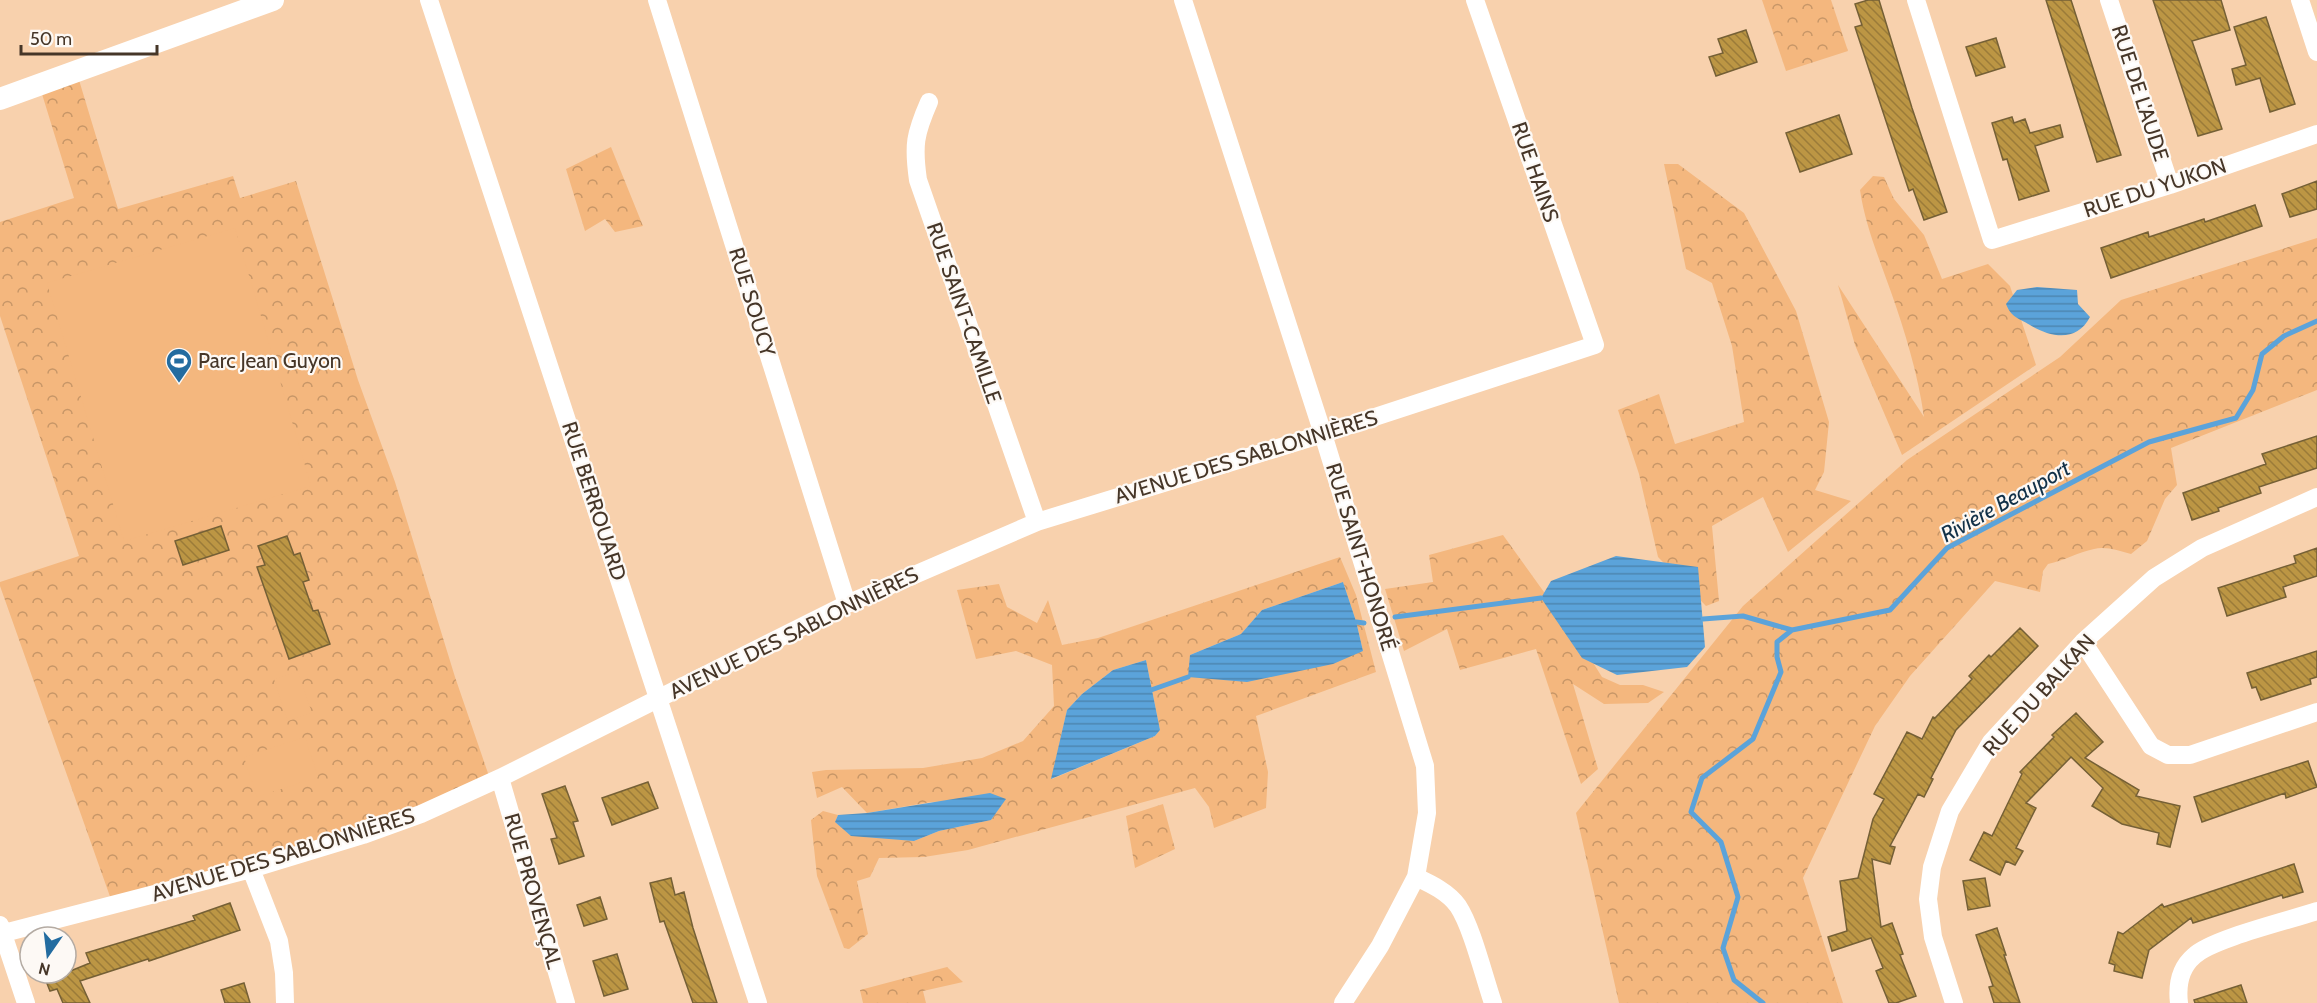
<svg xmlns="http://www.w3.org/2000/svg" width="2317" height="1003" viewBox="0 0 2317 1003" font-family="Cabin,sans-serif">
	<style>
		.forest { fill: url(#forest-crowns); fill-rule: evenodd }
		.pitch { fill: #f4b77e }
		.water { fill: url(#water-rules) }
		.lines { fill: none; stroke-linecap: round; stroke-linejoin: round }
		.stream { stroke: #5ba3da; stroke-width: 5 }
		.building { fill: url(#building-back-hatch); stroke: #756036; stroke-width: 1.5 }
		.minor { stroke: #fff; stroke-width: 18 }
		.tertiary { stroke: #fff; stroke-width: 22 }
		.labels { text-anchor: middle; stroke-width: 4.5; stroke-linejoin: round; paint-order: stroke }
		.street-label { font-size: 21px; fill: #463628; stroke: #fdf9f5 }
		.poi-label { font-size: 21px; fill: #463628; stroke: #fdf9f5; text-anchor: start }
		.water-label { font-size: 22px; font-style: italic; fill: #123148; stroke: #fdf9f5 }
	</style>
	<defs>
		<pattern id="forest-crowns" width="20" height="18" patternUnits="userSpaceOnUse" patternTransform="scale(1.5)"><rect width="20" height="18" fill="#f4b77e"/><path d="M2 6a3 3 0 1 1 6 0M12 15a3 3 0 1 1 6 0" fill="none" stroke="#c79667"/></pattern>
		<pattern id="water-rules" width="6" height="5" patternUnits="userSpaceOnUse" patternTransform="scale(1.5)"><rect width="6" height="5" fill="#5ba3da"/><path d="M0 2.5h6" fill="none" stroke="#4d86b1"/></pattern>
		<pattern id="building-back-hatch" width="6" height="6" patternUnits="userSpaceOnUse" patternTransform="scale(1.5)"><rect width="6" height="6" fill="#bc9644"/><path d="M-1 5l2 2M0 0l6 6M5-1l2 2" fill="none" stroke="#9b7b39"/></pattern>
	</defs>
	<rect width="100%" height="100%" fill="#f8d1ad"/>
	<!-- forest -->
	<path class="forest" d="M 1762,0 L 1831,0 L 1848,51 L 1786,71 Z
		M 79,80 L 118,209 L 233,176 L 240,198 L 296,181 L 358,380 L 395,482 L 455,677 L 491,782 L 421,814 L 113,905 L 0,586 L 0,582 L 79,556 L 0,316 L 0,222 L 74,198 L 42,94 Z
		M 611,147 L 643,226 L 615,232 L 605,219 L 585,231 L 566,169 Z
		M 1664,164 L 1678,164 L 1744,213 L 1796,311 L 1829,422 L 1824,472 L 1815,490 L 1851,501 L 1788,552 L 1763,497 L 1712,526 L 1719,601 L 1706,606 L 1658,557 L 1639,474 L 1618,410 L 1659,394 L 1675,444 L 1744,422 L 1732,346 L 1712,283 L 1686,269 Z
		M 1873,176 L 1884,177 L 1894,199 L 1924,235 L 1942,279 L 1988,264 L 2010,286 L 2036,365 L 1902,455 L 1855,345 L 1838,285 L 1924,417 C 1918,374 1905,332 1891,292 C 1879,258 1865,225 1860,190 Z
		M 2317,238 L 2317,390 L 2171,448 L 2177,485 L 2165,499 L 2147,541 L 2131,554 C 2119,551 2106,546 2094,549 C 2078,552 2064,561 2048,564 L 2043,571 L 2040,592 L 1995,581 L 1910,676 L 1875,726 L 1803,878 L 1843,1003 L 1619,1003 L 1576,813 L 1743,606 L 1907,460 L 2060,357 L 2121,300 Z
		M 1503,535 L 1582,645 L 1602,677 L 1620,685 L 1643,685 L 1664,692 L 1648,703 L 1604,704 L 1573,684 L 1598,769 L 1581,784 L 1536,649 L 1460,670 L 1447,629 L 1404,651 L 1385,589 L 1433,582 L 1429,555 Z
		M 1340,557 L 1356,595 L 1376,672 L 1256,716 L 1268,772 L 1266,808 L 1214,828 L 1209,807 L 1195,788 L 968,850 L 924,857 L 879,858 L 870,877 L 857,881 L 868,934 L 849,949 L 844,948 L 817,876 L 811,820 L 823,811 L 838,815 L 835,822 L 914,841 L 939,831 L 991,820 L 1005,799 L 931,802 L 867,813 L 842,787 L 817,798 L 812,772 L 826,770 L 923,768 L 982,758 L 1023,741 L 1054,706 L 1052,665 L 1016,651 L 976,659 L 957,590 L 999,584 L 1007,607 L 1037,623 L 1048,600 L 1062,645 L 1098,638 ZM 1343,582 L 1356,621 L 1363,651 L 1190,655 L 1241,634 L 1262,610 ZM 1146,660 L 1160,730 L 1155,736 L 1052,779 L 1067,710 L 1082,694 L 1113,670 Z
		M 1163,804 L 1175,849 L 1135,868 L 1126,816 Z
		M 947,967 L 963,982 L 923,991 L 926,1003 L 863,1003 L 860,990 Z"/>
	<!-- pitch -->
	<path class="pitch" d="M 235,228 L 311,486 L 124,541 L 47,283 Z
		M 298,671 L 312,713 L 288,721 L 274,679 Z
		M 305,737 L 318,777 L 257,797 L 244,757 Z"/>
	<!-- water -->
	<path class="water" d="M 2037,287 L 2077,290 L 2078,304 L 2090,317 C 2077,342 2052,338 2030,325 C 2018,318 2011,317 2006,304 L 2017,290 Z
		M 1616,556 L 1698,567 L 1705,647 L 1687,667 L 1617,675 L 1582,658 L 1541,598 L 1551,581 Z
		M 1343,582 L 1356,621 L 1363,651 L 1333,664 L 1247,682 L 1188,677 L 1190,655 L 1241,634 L 1262,610 Z
		M 1146,660 L 1160,730 L 1155,736 L 1051,779 L 1067,710 L 1082,694 L 1113,670 Z
		M 990,793 L 1006,799 L 991,820 L 939,831 L 914,841 L 851,836 L 835,822 L 838,815 L 867,813 Z"/>
	<g class="lines">
		<!-- stream -->
		<path class="stream" d="M 1395,617 L 1541,598
			M 1703,619 L 1743,616 L 1792,630
			M 1356,622 L 1364,623
			M 1151,690 L 1188,677
			M 1763,1003 L 1734,980 L 1723,948 L 1738,897 L 1721,842 L 1691,812 L 1702,778 L 1753,739 L 1781,672 L 1777,657 L 1777,642 L 1792,630 L 1890,610 L 1947,548 L 2149,442 L 2236,418 L 2253,390 L 2262,354 L 2284,336 L 2317,321"/>
	</g>
	<!-- building -->
	<path class="building" d="M 1868,0 L 1879,0 L 1912,108 L 1947,212 L 1924,220 L 1913,189 L 1909,191 L 1855,27 L 1862,25 L 1855,4 Z
		M 2046,0 L 2071,0 L 2121,155 L 2097,162 Z
		M 2153,0 L 2221,0 L 2230,30 L 2192,41 L 2222,129 L 2198,136 Z
		M 2266,17 L 2295,104 L 2270,112 L 2260,78 L 2236,85 L 2232,69 L 2246,65 L 2234,27 Z
		M 1746,30 L 1757,62 L 1716,76 L 1709,57 L 1723,53 L 1718,39 Z
		M 1996,38 L 2005,67 L 1976,76 L 1966,47 Z
		M 1839,115 L 1852,154 L 1800,172 L 1786,133 Z
		M 2012,117 L 2014,123 L 2025,119 L 2030,133 L 2060,125 L 2063,137 L 2035,146 L 2049,191 L 2019,200 L 2007,159 L 2003,160 L 1992,123 Z
		M 2317,181 L 2317,209 L 2290,217 L 2282,194 Z
		M 2255,205 L 2262,226 L 2111,278 L 2101,248 L 2148,232 L 2149,237 L 2204,219 L 2205,222 Z
		M 2317,436 L 2317,468 L 2259,487 L 2261,493 L 2218,508 L 2219,511 L 2192,520 L 2183,493 L 2266,464 L 2262,454 Z
		M 221,526 L 229,550 L 183,565 L 175,541 Z
		M 287,536 L 294,555 L 300,553 L 309,580 L 303,582 L 313,611 L 318,610 L 330,644 L 289,659 L 257,567 L 265,565 L 258,546 Z
		M 2317,548 L 2317,576 L 2283,587 L 2286,597 L 2227,616 L 2218,588 L 2296,563 L 2294,556 Z
		M 2020,628 L 2038,646 L 1956,730 L 1931,778 L 1933,779 L 1924,797 L 1918,794 L 1890,846 L 1895,847 L 1890,864 L 1872,859 L 1881,927 L 1892,923 L 1903,954 L 1900,955 L 1916,996 L 1896,1003 L 1889,1003 L 1876,971 L 1883,968 L 1871,938 L 1832,951 L 1828,937 L 1847,931 L 1840,881 L 1858,878 L 1873,819 L 1884,799 L 1874,794 L 1907,732 L 1922,739 L 1933,717 L 1935,718 L 1972,679 L 1969,676 L 1989,655 L 1991,657 Z
		M 2317,651 L 2317,677 L 2310,679 L 2311,684 L 2261,700 L 2256,687 L 2252,688 L 2247,673 Z
		M 2076,713 L 2103,742 L 2085,758 L 2139,790 L 2136,796 L 2180,806 L 2170,847 L 2157,844 L 2159,833 L 2122,824 L 2092,806 L 2103,788 L 2071,757 L 2026,803 L 2036,808 L 2016,848 L 2023,851 L 2015,865 L 2006,861 L 2000,875 L 1970,860 L 1984,832 L 1992,836 L 2022,774 L 2020,772 L 2054,737 L 2052,735 Z
		M 2308,761 L 2317,787 L 2286,798 L 2285,793 L 2202,822 L 2194,797 Z
		M 648,782 L 658,808 L 612,825 L 602,798 Z
		M 565,786 L 578,821 L 573,822 L 584,856 L 559,864 L 551,839 L 557,838 L 542,794 Z
		M 2294,864 L 2303,892 L 2283,898 L 2282,895 L 2193,923 L 2191,918 L 2149,950 L 2142,978 L 2114,971 L 2115,965 L 2109,963 L 2118,932 L 2123,934 L 2162,904 L 2164,907 Z
		M 671,878 L 675,895 L 684,892 L 693,928 L 717,1003 L 693,1003 L 664,921 L 660,922 L 650,883 Z
		M 1985,878 L 1990,906 L 1968,910 L 1963,881 Z
		M 600,897 L 607,919 L 584,926 L 577,905 Z
		M 230,903 L 240,930 L 149,961 L 148,959 L 80,981 L 90,1003 L 63,1003 L 57,989 L 50,991 L 46,981 L 90,963 L 86,953 L 195,920 L 193,916 Z
		M 1997,928 L 2006,955 L 2004,955 L 2020,1003 L 1994,1003 L 1989,987 L 1993,986 L 1976,935 Z
		M 617,954 L 628,989 L 604,996 L 593,961 Z
		M 244,983 L 250,1003 L 225,1003 L 221,990 Z
		M 2241,985 L 2247,1003 L 2195,1003 L 2194,1000 Z"/>
	<g class="lines">
		<!-- minor -->
		<path class="minor" d="M 429,0 L 758,1003
			M 657,0 L 847,604
			M 1183,0 L 1323,434 L 1425,766 L 1427,813 L 1416,877 L 1380,946 L 1343,1003
			M 1916,0 L 1992,240 L 2170,185 L 2317,134
			M 2109,0 L 2170,185
			M 2300,0 L 2317,52
			M 929,102 C 915,134 913,145 918,180 L 1037,522
			M 2083,642 L 2151,746 L 2168,755 L 2190,755 L 2317,712
			M 500,778 L 566,1003
			M 251,869 L 279,941 L 284,973 L 285,1003
			M 1416,877 C 1431,884 1448,892 1458,906 C 1472,927 1484,977 1493,1003
			M 0,925 L 26,1003
			M 0,934 L 251,869 L 363,835 L 421,814 L 500,778 L 847,604 L 1037,522 L 1323,434 L 1595,345 L 1475,0
			M 1954,1003 L 1933,937 L 1928,899 L 1932,867 L 1950,811 L 1991,742 L 2083,642 L 2154,578 L 2202,548 L 2317,497
			M 2179,1003 C 2177,986 2180,968 2194,956 C 2211,939 2290,920 2317,911"/>
		<!-- tertiary -->
		<path class="tertiary" d="M 0,99 L 273,0"/>
	</g>
	<!-- icons -->
	<defs>
		<g id="stadium-pin" transform="scale(1.35)"><path d="M0 17L-7.5 6A9.5 9.5 0 1 1 7.5 6Z" fill="#236ca0" stroke="#fdf9f5"/><path d="M0-5a6.5 5 0 1 0 0 10a6.5 5 0 1 0 0-10ZM-3.5-1.8h7v3.6h-7Z" fill="#fff"/></g>
	</defs>
	<g fill-rule="evenodd">
		<use href="#stadium-pin" x="179" y="361"/>
	</g>
	<g class="labels">
		<!-- street labels -->
		<g class="street-label">
			<text transform="translate(2140 93) rotate(72)" y="7">RUE DE L'AUDE</text>
			<text transform="translate(1535 172) rotate(71)" y="7">RUE HAINS</text>
			<text transform="translate(2155 188) rotate(-18)" y="7">RUE DU YUKON</text>
			<text transform="translate(752 302) rotate(73)" y="7">RUE SOUCY</text>
			<text transform="translate(964 313) rotate(71)" y="7">RUE SAINT-CAMILLE</text>
			<text transform="translate(1246 457) rotate(-17)" y="7">AVENUE DES SABLONNIÈRES</text>
			<text transform="translate(594 501) rotate(72)" y="7">RUE BERROUARD</text>
			<text transform="translate(1361 557) rotate(73)" y="7">RUE SAINT-HONORÉ</text>
			<text transform="translate(794 633) rotate(-26)" y="7">AVENUE DES SABLONNIÈRES</text>
			<text transform="translate(2039 695) rotate(-48)" y="7">RUE DU BALKAN</text>
			<text transform="translate(283 855) rotate(-17)" y="7">AVENUE DES SABLONNIÈRES</text>
			<text transform="translate(533 891) rotate(74)" y="7">RUE PROVENÇAL</text>
		</g>
		<!-- poi labels -->
		<g class="poi-label">
			<text x="198" y="368">Parc Jean Guyon</text>
		</g>
		<!-- water labels -->
		<g class="water-label">
			<text transform="translate(2005 501) rotate(-29)" y="8">Rivière Beauport</text>
		</g>
	</g>
	<!-- north arrow -->
	<g transform="translate(48 955) rotate(194)"><circle r="28" fill="#fdf9f5" stroke="#b4aba3" stroke-width="1.5"/>
	<path d="M0-4.5L10 22L0 15L-10 22Z" fill="#236ca0"/>
	<text y="-9" font-size="16" font-weight="bold" text-anchor="middle" fill="#463628">N</text>
	</g>
	<!-- scale -->
	<path d="M21 45v9h136v-9" fill="none" stroke="#463628" stroke-width="3"/>
	<text x="30" y="45" font-size="18" fill="#463628" stroke="#fdf9f5" stroke-width="4.5" paint-order="stroke">50 m</text>
</svg>
